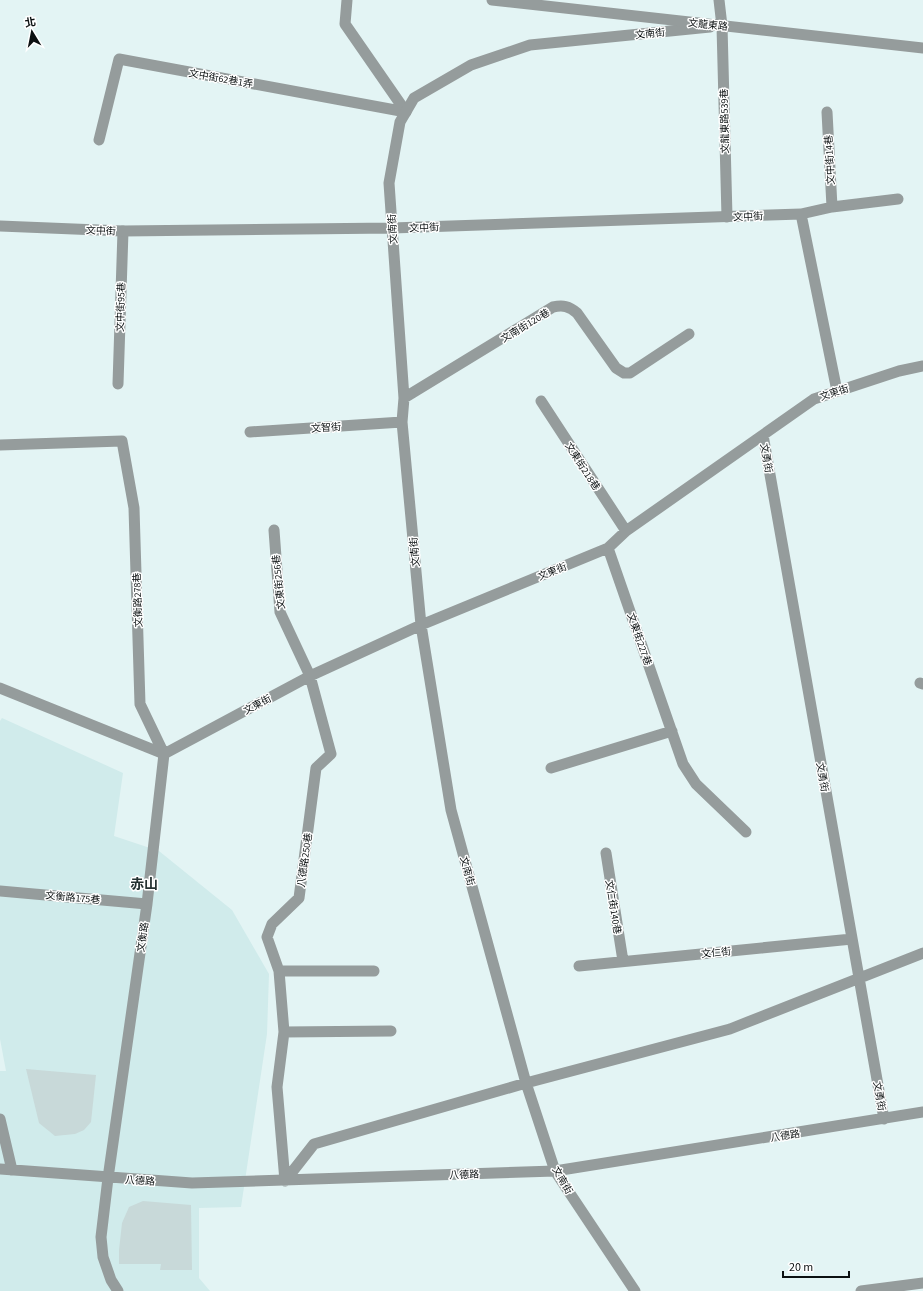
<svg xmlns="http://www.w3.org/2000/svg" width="923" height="1291" viewBox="0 0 923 1291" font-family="'Source Sans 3','Noto Sans TC',sans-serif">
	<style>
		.built { fill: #d0ebeb }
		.building { fill: #c8d9d9 }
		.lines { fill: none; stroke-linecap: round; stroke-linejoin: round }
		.service { stroke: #959c9c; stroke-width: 11 }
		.minor { stroke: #959c9c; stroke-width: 11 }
		.tertiary { stroke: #959c9c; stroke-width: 11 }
		.labels { text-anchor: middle; stroke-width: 3; stroke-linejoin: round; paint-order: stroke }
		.street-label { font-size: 10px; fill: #0b1011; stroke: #fff }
		.district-label { font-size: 14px; font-weight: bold; fill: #243131; stroke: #fff }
	</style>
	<rect width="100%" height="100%" fill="#e3f4f4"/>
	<!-- built -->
	<path class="built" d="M 2,718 L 123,773 L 114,836 L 159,851 L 232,910 L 269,974 L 267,1034 L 241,1207 L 199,1208 L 199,1278 L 210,1291 L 0,1291 L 0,1071 L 6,1071 L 0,1039 L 0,721 Z"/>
	<!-- building -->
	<path class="building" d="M 26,1069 L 96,1075 L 91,1122 L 84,1130 L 75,1134 L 55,1136 L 39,1123 Z
		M 143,1201 L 191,1205 L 192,1270 L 160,1270 L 161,1264 L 119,1264 L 119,1250 L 122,1223 L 129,1207 Z"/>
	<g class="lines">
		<!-- service -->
		<path class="service" d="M 347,0 L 345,24 L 406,112
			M 719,0 L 722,26 L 727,217
			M 99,140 L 119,59 L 406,112
			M 118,384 L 123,231"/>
		<!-- minor -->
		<path class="minor" d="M 827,112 L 832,207
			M 801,214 L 832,207 L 898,199
			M 0,226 L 123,231 L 392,228 L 801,214 L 837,391
			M 404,398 L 553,307 C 563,305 569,306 577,313 L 616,368 L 624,373 L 630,373 L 689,334
			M 541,401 L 626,531
			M 250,432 L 402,422
			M 763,435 L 884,1119
			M 0,445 L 122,441 L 134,508 L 140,704 L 164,754
			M 274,530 L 280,612 L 310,676 L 331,754 L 316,768 L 299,898 L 272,924 L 267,937 L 279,971 L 284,1032 L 277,1087 L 285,1181
			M 608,548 L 683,764 L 696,784 L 746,832
			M 920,683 L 923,684
			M 0,688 L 164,754
			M 164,754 L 310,676 L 421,625 L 608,548 L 626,531 L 814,399 L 899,371 L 923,366
			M 551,768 L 672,731
			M 606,853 L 623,961
			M 0,891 L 147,904
			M 579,966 L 852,939
			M 279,971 L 374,971
			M 284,1032 L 391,1031
			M 0,1119 L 12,1170
			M 0,1169 L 192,1183 L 555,1171 L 923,1112
			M 285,1181 L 314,1144 L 526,1083 L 730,1029 L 923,953
			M 118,1291 L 111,1280 L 103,1257 L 101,1237 L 108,1178 L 147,904 L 164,754
			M 635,1291 L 555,1171 L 526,1083 L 451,810 L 421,625 L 402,422 L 404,398 L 389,183 L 400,122 L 414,98 L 471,65 L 530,45 L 710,27
			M 861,1291 L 923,1283"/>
		<!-- tertiary -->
		<path class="tertiary" d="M 492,0 L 923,48"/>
	</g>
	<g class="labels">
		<!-- street labels -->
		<g class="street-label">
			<text transform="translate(708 24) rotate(6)" y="4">文龍東路</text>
			<text transform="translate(650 33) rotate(-6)" y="4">文南街</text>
			<text transform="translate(221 78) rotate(10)" y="4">文中街62巷1弄</text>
			<text transform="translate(724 121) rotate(-91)" y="4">文龍東路539巷</text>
			<text transform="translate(829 160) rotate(-93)" y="4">文中街14巷</text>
			<text transform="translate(748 216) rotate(-2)" y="4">文中街</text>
			<text transform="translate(424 227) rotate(-2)" y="4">文中街</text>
			<text transform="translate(392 229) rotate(-94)" y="4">文南街</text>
			<text transform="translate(101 230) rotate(2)" y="4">文中街</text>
			<text transform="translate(120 307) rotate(-88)" y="4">文中街95巷</text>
			<text transform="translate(525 325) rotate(-31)" y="4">文南街120巷</text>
			<text transform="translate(834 392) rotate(-18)" y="4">文東街</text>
			<text transform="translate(326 427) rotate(-4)" y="4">文智街</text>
			<text transform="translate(767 458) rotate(80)" y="4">文勇街</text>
			<text transform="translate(583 466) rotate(57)" y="4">文東街218巷</text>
			<text transform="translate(414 552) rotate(-95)" y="4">文南街</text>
			<text transform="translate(552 571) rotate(-22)" y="4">文東街</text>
			<text transform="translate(278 582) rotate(-96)" y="4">文東街256巷</text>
			<text transform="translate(137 600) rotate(-92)" y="4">文衡路278巷</text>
			<text transform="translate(640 639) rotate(71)" y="4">文東街227巷</text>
			<text transform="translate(257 704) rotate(-28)" y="4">文東街</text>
			<text transform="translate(823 777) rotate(80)" y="4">文勇街</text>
			<text transform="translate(304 860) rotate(-82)" y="4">八德路250巷</text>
			<text transform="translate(468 871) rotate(75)" y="4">文南街</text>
			<text transform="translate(73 897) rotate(5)" y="4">文衡路175巷</text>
			<text transform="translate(614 907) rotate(81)" y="4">文仁街140巷</text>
			<text transform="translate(142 937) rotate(-82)" y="4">文衡路</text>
			<text transform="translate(716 952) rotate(-6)" y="4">文仁街</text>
			<text transform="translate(880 1096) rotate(80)" y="4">文勇街</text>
			<text transform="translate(785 1135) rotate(-9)" y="4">八德路</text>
			<text transform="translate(464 1174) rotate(-2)" y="4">八德路</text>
			<text transform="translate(140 1180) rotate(4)" y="4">八德路</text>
			<text transform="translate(563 1180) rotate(60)" y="4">文南街</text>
		</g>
		<!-- district labels -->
		<g class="district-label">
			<text x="144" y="889">赤山</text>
		</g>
	</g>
	<!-- north arrow -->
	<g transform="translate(32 32) rotate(350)" stroke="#ffffff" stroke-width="3" paint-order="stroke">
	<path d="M0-3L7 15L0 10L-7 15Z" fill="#0b1011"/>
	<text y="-6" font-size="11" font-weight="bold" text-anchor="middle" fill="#0b1011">北</text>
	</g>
	<!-- scale -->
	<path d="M783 1271v6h66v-6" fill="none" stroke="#0b1011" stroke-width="2"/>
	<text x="789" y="1271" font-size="12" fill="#0b1011" stroke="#ffffff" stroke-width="3" paint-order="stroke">20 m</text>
</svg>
